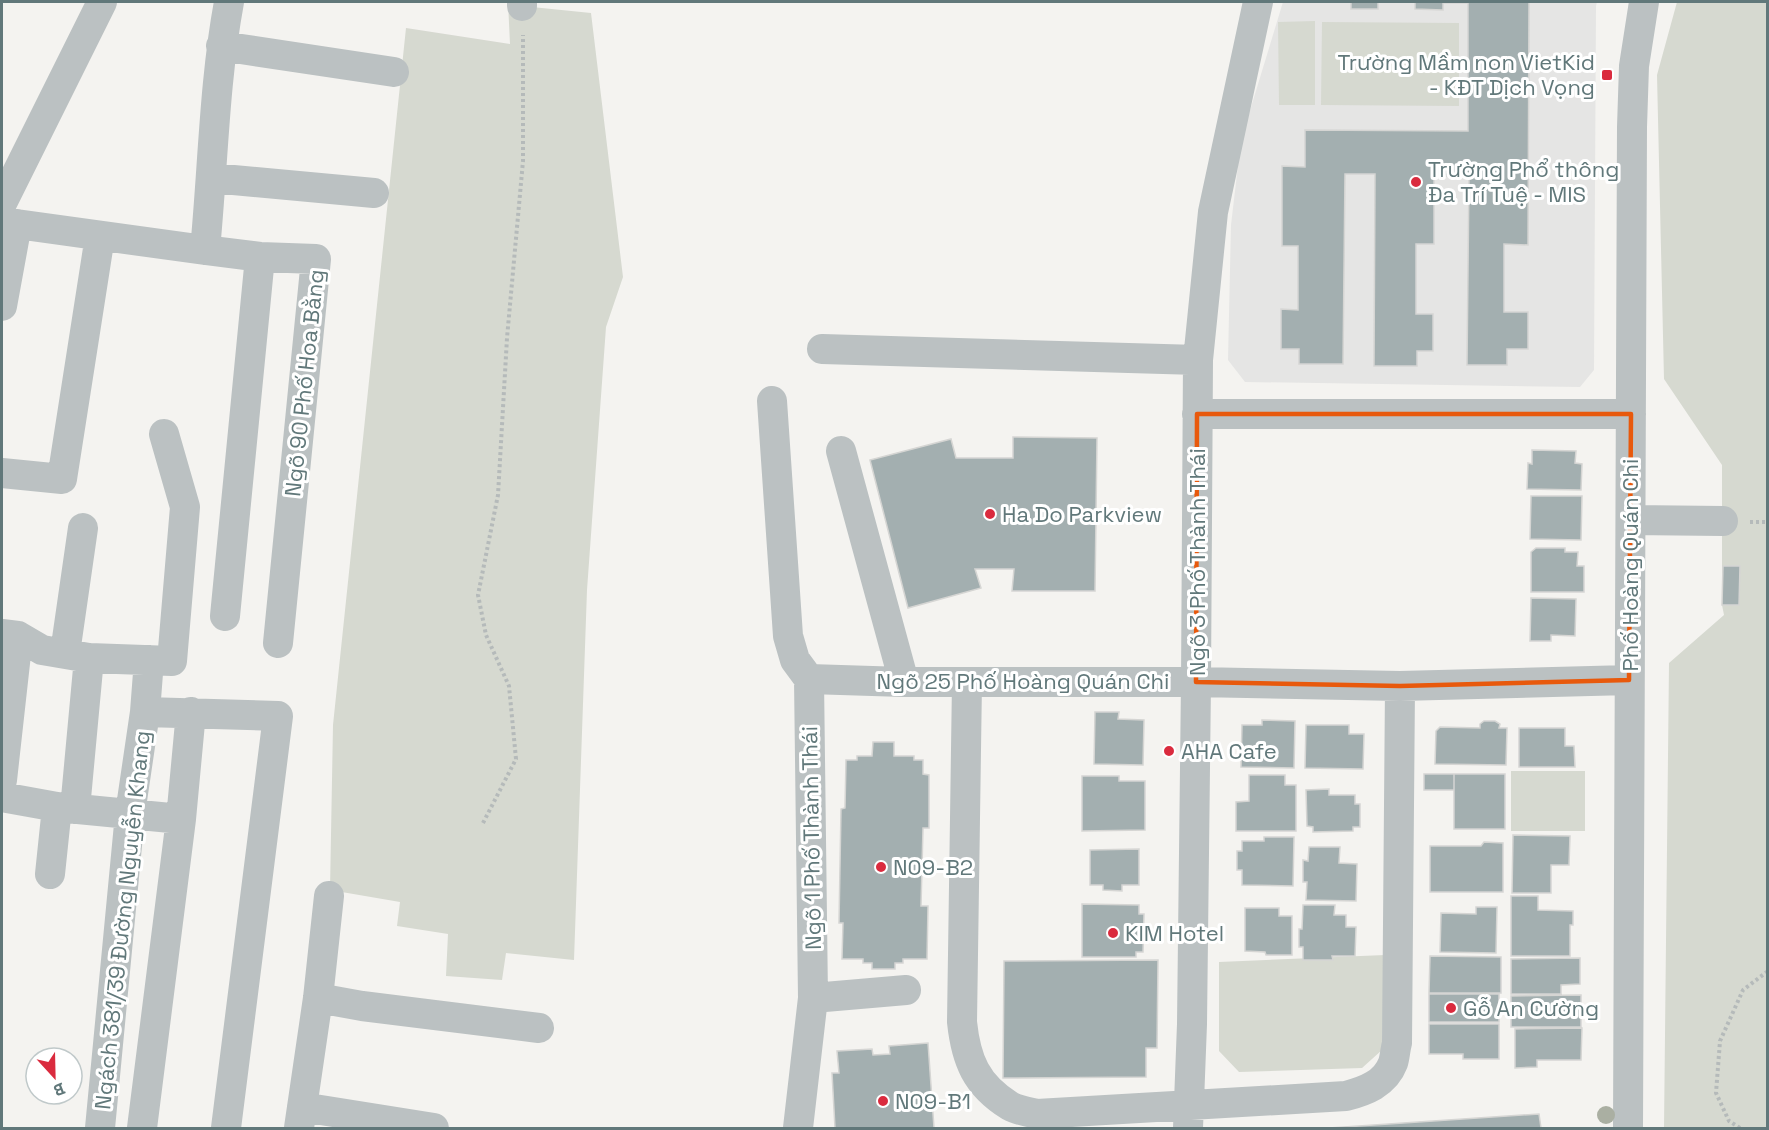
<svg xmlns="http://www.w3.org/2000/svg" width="1769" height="1130" viewBox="0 0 1769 1130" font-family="'Space Grotesk',sans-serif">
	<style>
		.built { fill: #e5e5e4 }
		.green { fill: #d6d9d0 }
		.building { fill: #a3afb0; stroke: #d5d5d3; stroke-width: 1.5 }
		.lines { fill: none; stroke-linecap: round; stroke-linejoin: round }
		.path { stroke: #b5baba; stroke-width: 4; stroke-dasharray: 3 3; stroke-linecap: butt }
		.minor { stroke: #bbc1c2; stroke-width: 30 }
		.tree { fill: #aaafa2 }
		.marked { fill: none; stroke: #e8590c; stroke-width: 4.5; stroke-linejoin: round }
		.poi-dot { fill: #da2b3e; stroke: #fff; stroke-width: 2 }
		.labels { text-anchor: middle; stroke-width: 6; stroke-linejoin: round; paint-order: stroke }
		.poi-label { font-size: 22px; fill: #61787a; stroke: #fff; text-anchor: start }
		.street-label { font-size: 22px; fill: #61787a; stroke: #fff }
	</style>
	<rect width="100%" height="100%" fill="#f4f3f0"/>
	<!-- built -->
	<path class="built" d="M 1283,2 L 1597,2 L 1596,6 L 1594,370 L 1580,387 L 1245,382 L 1228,360 L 1231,225 L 1241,140 Z"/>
	<!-- green -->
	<path class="green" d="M 508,2 L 522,6 L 591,13 L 623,277 L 606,327 L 587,590 L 574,960 L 506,953 L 502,980 L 446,976 L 448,934 L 397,926 L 400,902 L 330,890 L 333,725 L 406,28 L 510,44 Z
		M 1677,2 L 1767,2 L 1767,1128 L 1664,1128 L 1669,663 L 1724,615 L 1722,605 L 1722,465 L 1664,379 L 1657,75 Z
		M 1315,21 L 1315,105 L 1279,105 L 1278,22 Z
		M 1322,22 L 1459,23 L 1459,106 L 1321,105 Z
		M 1511,771 L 1585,771 L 1585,831 L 1511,831 Z
		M 1385,955 L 1382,1050 L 1362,1068 L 1239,1072 L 1219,1051 L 1219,962 Z"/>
	<!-- building -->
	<path class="building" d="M 1351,2 L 1529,2 L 1528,245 L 1504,244 L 1504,312 L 1528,312 L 1528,349 L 1507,349 L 1507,365 L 1467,365 L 1469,176 L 1434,176 L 1434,244 L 1416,244 L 1416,314 L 1433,314 L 1433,351 L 1417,351 L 1417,366 L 1374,366 L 1375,174 L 1345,174 L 1343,364 L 1299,364 L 1299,349 L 1281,349 L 1281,309 L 1298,310 L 1298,246 L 1282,246 L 1282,166 L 1305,167 L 1305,130 L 1468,131 L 1468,3 L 1443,3 L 1443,10 L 1415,9 L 1415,2 L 1378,2 L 1378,9 L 1351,9 Z
		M 1013,437 L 1097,438 L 1095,591 L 1012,591 L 1014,569 L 975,569 L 981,588 L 908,608 L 870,460 L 951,439 L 956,458 L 1013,458 Z
		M 1532,450 L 1576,451 L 1575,463 L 1582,464 L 1581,490 L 1527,489 L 1528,463 L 1532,464 Z
		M 1531,496 L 1582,496 L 1581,540 L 1530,539 Z
		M 1536,548 L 1565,548 L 1565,552 L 1578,552 L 1577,566 L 1584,566 L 1584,592 L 1531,592 L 1531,552 Z
		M 1723,566 L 1740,566 L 1739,605 L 1722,605 Z
		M 1531,598 L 1576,599 L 1575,636 L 1551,635 L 1551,641 L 1530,641 Z
		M 1095,712 L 1119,712 L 1118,719 L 1144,720 L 1143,765 L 1094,764 Z
		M 1262,720 L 1295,721 L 1294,768 L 1241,767 L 1242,725 L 1262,725 Z
		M 1484,721 L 1495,721 L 1500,724 L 1499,728 L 1507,728 L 1506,765 L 1435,764 L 1436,731 L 1440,727 L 1480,728 L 1480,724 Z
		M 1306,725 L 1349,725 L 1349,734 L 1364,734 L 1363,769 L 1305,768 Z
		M 1519,728 L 1565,728 L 1565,746 L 1574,746 L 1575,767 L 1519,767 Z
		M 873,742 L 894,742 L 894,756 L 914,756 L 914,760 L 923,760 L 923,774 L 929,775 L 929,828 L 923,828 L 921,906 L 928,906 L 927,959 L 903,959 L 903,963 L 895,963 L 895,969 L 872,969 L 872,963 L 863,963 L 863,959 L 842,959 L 843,923 L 839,923 L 841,809 L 845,808 L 846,760 L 857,760 L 857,756 L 872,756 Z
		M 1424,774 L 1454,774 L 1454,790 L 1424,790 Z
		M 1454,774 L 1505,774 L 1505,829 L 1454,829 Z
		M 1249,775 L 1285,775 L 1285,785 L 1296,785 L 1296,831 L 1236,831 L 1236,802 L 1249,801 Z
		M 1082,776 L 1119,776 L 1119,781 L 1145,781 L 1145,830 L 1082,831 Z
		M 1329,789 L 1329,795 L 1355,795 L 1355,804 L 1360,804 L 1360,827 L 1353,827 L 1353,831 L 1313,832 L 1313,827 L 1307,826 L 1306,790 Z
		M 1513,835 L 1570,836 L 1569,865 L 1551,865 L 1551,893 L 1512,893 Z
		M 1264,837 L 1294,837 L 1293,886 L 1242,885 L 1242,870 L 1237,870 L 1237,851 L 1242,851 L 1242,841 L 1264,841 Z
		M 1484,842 L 1503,843 L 1503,892 L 1430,892 L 1430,846 L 1481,846 Z
		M 1309,847 L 1340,847 L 1339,863 L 1357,864 L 1356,901 L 1306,900 L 1307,882 L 1303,882 L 1303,860 L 1308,861 Z
		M 1139,849 L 1139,885 L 1122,885 L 1122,891 L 1103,890 L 1103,885 L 1090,885 L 1090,850 Z
		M 1511,896 L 1538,896 L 1538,910 L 1573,911 L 1573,925 L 1570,925 L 1570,956 L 1511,956 Z
		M 1082,904 L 1139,905 L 1139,914 L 1144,914 L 1143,952 L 1136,952 L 1136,957 L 1082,957 Z
		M 1303,905 L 1335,905 L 1334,915 L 1346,915 L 1346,927 L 1356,927 L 1355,956 L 1332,956 L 1333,960 L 1303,960 L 1303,947 L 1299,947 L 1299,929 L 1302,929 Z
		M 1476,907 L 1497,907 L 1496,953 L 1440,952 L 1441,913 L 1476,914 Z
		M 1245,908 L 1279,908 L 1279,916 L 1292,916 L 1292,955 L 1266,955 L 1265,952 L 1245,951 Z
		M 1430,956 L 1501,957 L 1501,993 L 1429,993 Z
		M 1580,958 L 1580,984 L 1561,985 L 1561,994 L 1511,994 L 1511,959 Z
		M 1158,960 L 1157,1048 L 1146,1048 L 1146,1077 L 1003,1078 L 1004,961 Z
		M 1429,994 L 1499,994 L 1499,1022 L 1429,1022 Z
		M 1581,995 L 1581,1027 L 1511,1027 L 1511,996 Z
		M 1429,1024 L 1499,1024 L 1499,1059 L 1463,1059 L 1463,1054 L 1429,1054 Z
		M 1582,1028 L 1581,1060 L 1537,1060 L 1537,1067 L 1515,1068 L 1515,1029 Z
		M 928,1043 L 934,1128 L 835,1128 L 832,1073 L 839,1073 L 837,1051 L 872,1049 L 873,1055 L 890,1054 L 889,1046 Z
		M 1539,1114 L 1541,1128 L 1329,1128 Z"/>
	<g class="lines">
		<!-- path -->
		<path class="path" d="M 1750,522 L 1768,522
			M 483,823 L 516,759 L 509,686 L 486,635 L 478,595 L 498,495 L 507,338 L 523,161 L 523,35
			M 1740,1128 L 1729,1121 L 1716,1093 L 1720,1041 L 1743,990 L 1768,971"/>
		<!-- minor -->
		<path class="minor" d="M 522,6 L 522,2
			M 221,46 L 394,72
			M 212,178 L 374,193
			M 2,203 L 102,2
			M 2,222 L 205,250 L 260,257 L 316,259 L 278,643
			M 205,250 C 213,167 214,83 229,2
			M 2,306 L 17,224
			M 822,349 L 1198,360
			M 772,401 L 788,636 L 795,660 L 809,679
			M 1197,414 L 1631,414
			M 841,451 L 904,682
			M 2,473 L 62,479 L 100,236
			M 1631,520 L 1723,521
			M 225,616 L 260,257
			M 2,634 L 18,636 L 42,650 L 89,658 L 172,661 L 185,507 L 164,434
			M 65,653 L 83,528
			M 149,660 L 145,712 L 278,716 L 226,1128
			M 809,679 L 904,682 L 1196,682 L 1400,686 L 1629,680
			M 809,679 L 813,998
			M 967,682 L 962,1022 C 966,1060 976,1085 1010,1106 C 1017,1110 1028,1112 1037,1114 L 1346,1096 C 1365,1091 1385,1084 1393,1063 C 1395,1057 1395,1050 1397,1043 L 1400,686
			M 2,780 L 18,636
			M 2,797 L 57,807 L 181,819
			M 75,809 L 89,658
			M 50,874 L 57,807
			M 318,998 L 362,1006 L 539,1028
			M 302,1107 L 434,1128
			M 100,1128 L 130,814 L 145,712
			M 142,1128 L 181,819 L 191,712
			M 299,1128 L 318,998 L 329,896
			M 798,1128 L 813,998 L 906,990
			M 1188,1128 L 1192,1024 L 1196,682 L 1198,360 L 1213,212 L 1258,2
			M 1628,1128 L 1632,127 L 1634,66 L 1644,2"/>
	</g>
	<!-- trees -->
	<circle class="tree" cx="1606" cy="1115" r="9"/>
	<!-- marked area -->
	<path class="marked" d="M 1197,414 L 1631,414 L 1629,680 L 1400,686 L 1196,682 Z"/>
	<!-- markers -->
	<g class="poi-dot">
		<rect x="1601" y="69" width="12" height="12" rx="3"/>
		<circle cx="1416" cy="182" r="6"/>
		<circle cx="990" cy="514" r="6"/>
		<circle cx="1169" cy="751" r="6"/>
		<circle cx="881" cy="867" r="6"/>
		<circle cx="1113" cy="933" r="6"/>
		<circle cx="1451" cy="1008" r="6"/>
		<circle cx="883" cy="1101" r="6"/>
	</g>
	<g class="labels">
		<!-- poi labels -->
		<g class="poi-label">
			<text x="1595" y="70" text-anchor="end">Trường Mầm non VietKid<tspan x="1595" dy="25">- KĐT Dịch Vọng</tspan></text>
			<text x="1428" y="177">Trường Phổ thông<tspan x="1428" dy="25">Đa Trí Tuệ - MIS</tspan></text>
			<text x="1002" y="522">Ha Do Parkview</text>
			<text x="1181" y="759">AHA Cafe</text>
			<text x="893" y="875">N09-B2</text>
			<text x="1125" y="941">KIM Hotel</text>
			<text x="1463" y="1016">Gỗ An Cường</text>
			<text x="895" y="1109">N09-B1</text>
		</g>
		<!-- street labels -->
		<g class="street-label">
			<text transform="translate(304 383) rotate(-84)" y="8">Ngõ 90 Phố Hoa Bằng</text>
			<text transform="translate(1197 562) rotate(-90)" y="8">Ngõ 3 Phố Thành Thái</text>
			<text transform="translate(1630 565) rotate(-90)" y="8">Phố Hoàng Quán Chi</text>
			<text x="1023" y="689">Ngõ 25 Phố Hoàng Quán Chi</text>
			<text transform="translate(811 838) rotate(-91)" y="8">Ngõ 1 Phố Thành Thái</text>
			<text transform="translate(122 920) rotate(-84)" y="8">Ngách 381/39 Đường Nguyễn Khang</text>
		</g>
	</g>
	<!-- border -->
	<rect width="1769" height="1130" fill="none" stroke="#61787a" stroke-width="6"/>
	<!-- north arrow -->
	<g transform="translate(54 1076) rotate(158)"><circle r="28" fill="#ffffff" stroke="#c0c9ca" stroke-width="1.5"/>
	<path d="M0-4.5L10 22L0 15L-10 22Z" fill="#da2b3e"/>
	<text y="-9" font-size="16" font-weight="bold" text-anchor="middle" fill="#61787a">B</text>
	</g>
</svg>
